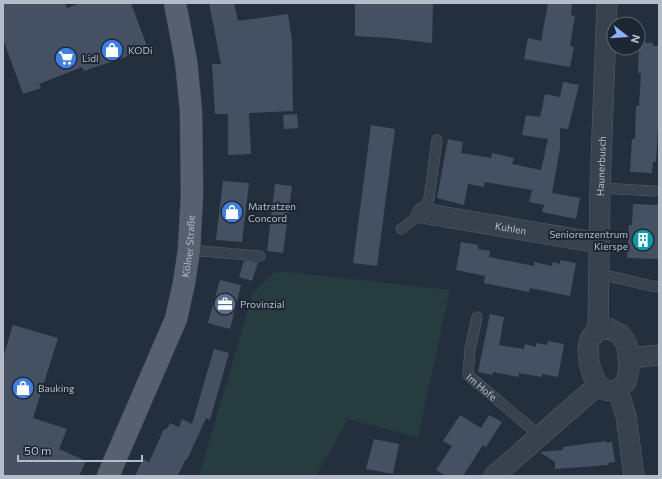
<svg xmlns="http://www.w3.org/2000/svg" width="662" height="479" viewBox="0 0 662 479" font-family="Commissioner,sans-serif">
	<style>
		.green { fill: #263c3f }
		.building { fill: #455162 }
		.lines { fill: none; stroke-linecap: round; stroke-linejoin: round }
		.lane-casing { stroke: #565f6c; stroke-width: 11 }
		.street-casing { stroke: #565f6c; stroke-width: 21 }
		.primary-casing { stroke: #414a57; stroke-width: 23 }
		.lane { stroke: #38414e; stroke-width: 10 }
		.street { stroke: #38414e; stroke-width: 20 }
		.primary { stroke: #56606e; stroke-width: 22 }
		.labels { text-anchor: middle; stroke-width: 4; stroke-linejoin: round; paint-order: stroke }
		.poi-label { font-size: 10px; fill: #b4bcc9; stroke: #1d2633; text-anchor: start }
		.street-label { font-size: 10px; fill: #b4bcc9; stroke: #1d2633 }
	</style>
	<rect width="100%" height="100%" fill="#242f3e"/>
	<!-- green -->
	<path class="green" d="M 276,271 L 450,290 L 418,437 L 348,419 L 316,476 L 199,476 L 253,293 Z"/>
	<!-- building -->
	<path class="building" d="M 3,3 L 65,3 L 67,8 L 80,3 L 131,3 L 148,49 L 84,71 L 82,67 L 39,84 L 41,88 L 23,94 L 3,39 Z
		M 209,3 L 234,3 L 238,21 L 288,14 L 292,40 L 293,111 L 249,113 L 251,154 L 228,155 L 228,114 L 215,114 L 212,64 L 221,64 Z
		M 355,3 L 433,3 L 432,43 L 389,38 L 355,36 Z
		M 548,3 L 572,3 L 571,15 L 575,16 L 570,46 L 574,47 L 570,67 L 524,59 L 528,38 L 541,41 Z
		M 639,42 L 653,43 L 653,46 L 659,46 L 659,107 L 656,162 L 653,162 L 652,173 L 630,172 L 632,139 L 635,139 L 636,106 L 639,106 L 641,73 L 638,73 Z
		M 563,82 L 579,85 L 568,129 L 560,128 L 560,148 L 552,193 L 580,198 L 576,219 L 542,212 L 544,205 L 529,202 L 532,190 L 485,182 L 484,187 L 468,184 L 464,205 L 437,198 L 448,139 L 463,142 L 461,153 L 491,158 L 492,153 L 514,158 L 512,164 L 541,170 L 548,139 L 522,135 L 526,115 L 540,117 L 545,94 L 560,97 Z
		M 297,114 L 298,128 L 284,129 L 283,115 Z
		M 371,125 L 395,129 L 377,266 L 353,263 Z
		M 223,181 L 249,183 L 242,242 L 216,240 Z
		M 275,184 L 292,186 L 283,253 L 267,251 Z
		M 633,204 L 659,205 L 659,259 L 627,258 L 629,225 L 632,225 Z
		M 461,242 L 478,245 L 478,249 L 490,251 L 489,257 L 534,266 L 534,262 L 552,266 L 553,262 L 560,264 L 560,260 L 576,263 L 570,296 L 530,288 L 529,292 L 484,283 L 485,276 L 456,270 Z
		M 244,261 L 258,262 L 252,281 L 239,277 Z
		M 220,280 L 241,285 L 230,329 L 208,323 Z
		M 490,314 L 504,317 L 499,345 L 524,349 L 525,344 L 536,347 L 536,343 L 547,345 L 548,341 L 564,344 L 558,377 L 542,374 L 542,377 L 519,373 L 519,377 L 493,372 L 493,375 L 478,372 Z
		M 13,325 L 58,338 L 33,418 L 67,429 L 59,449 L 86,461 L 79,476 L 3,476 L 3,358 Z
		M 214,349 L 229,353 L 210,420 L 206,418 L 187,460 L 186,459 L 178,475 L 180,476 L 135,476 L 143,459 L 149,462 L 164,429 L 166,430 L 170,423 L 179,427 L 182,419 L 192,424 Z
		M 460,415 L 481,428 L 489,415 L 502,422 L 486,447 L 483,445 L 463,476 L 446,476 L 436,470 L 452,446 L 443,441 Z
		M 374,439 L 399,444 L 393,474 L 366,469 Z
		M 606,441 L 606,443 L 612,442 L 615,462 L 608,463 L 608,465 L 555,469 L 555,462 L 540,452 L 563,450 L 563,447 Z"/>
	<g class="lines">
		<!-- lane casing -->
		<g class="lane-casing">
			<g id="lane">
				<path d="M 600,188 L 654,191"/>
				<path d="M 401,229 L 422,213 L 429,199 L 437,140"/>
				<path d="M 189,250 L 260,256"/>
				<path d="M 599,275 C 620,277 638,284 659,287"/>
				<path id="s1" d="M 477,317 L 470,350 L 468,375 L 540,436"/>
			</g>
		</g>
		<!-- street casing -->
		<g class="street-casing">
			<g id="street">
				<path id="s2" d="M 422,213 L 599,243"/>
				<path d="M 610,329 L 621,335 L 627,345 L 629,369 L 626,382 L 618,390 C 615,390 609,391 606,390 C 591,386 585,352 590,339 C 592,336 596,332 598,330 Z"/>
				<path id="s3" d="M 598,330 L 600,188 L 607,3"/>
				<path d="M 629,358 L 659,355"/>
				<path d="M 618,390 L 626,416 L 634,476"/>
				<path d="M 494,476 L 598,385"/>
			</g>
		</g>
		<!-- primary casing -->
		<g class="primary-casing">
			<g id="primary">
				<path id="s4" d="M 108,476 L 176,319 L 184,283 L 189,250 L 192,195 L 191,111 L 186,61 L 175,3"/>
			</g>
		</g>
		<!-- lane -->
		<use href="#lane" class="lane"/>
		<!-- street -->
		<use href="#street" class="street"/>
		<!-- primary -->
		<use href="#primary" class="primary"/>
	</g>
	<!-- icons -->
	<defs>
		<g id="shop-disc" transform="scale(1.15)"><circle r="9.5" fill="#3f7fe0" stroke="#1d2633"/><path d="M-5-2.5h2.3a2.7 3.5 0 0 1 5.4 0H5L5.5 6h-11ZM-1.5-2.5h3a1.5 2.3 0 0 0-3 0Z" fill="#fff"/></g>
		<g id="supermarket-disc" transform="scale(1.15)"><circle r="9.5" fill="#3f7fe0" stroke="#1d2633"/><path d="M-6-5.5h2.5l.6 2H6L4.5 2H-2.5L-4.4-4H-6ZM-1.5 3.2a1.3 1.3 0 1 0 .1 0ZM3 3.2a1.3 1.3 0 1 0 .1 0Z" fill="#fff"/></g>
		<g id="building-disc" transform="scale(1.15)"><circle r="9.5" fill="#0f9aa8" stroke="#1d2633"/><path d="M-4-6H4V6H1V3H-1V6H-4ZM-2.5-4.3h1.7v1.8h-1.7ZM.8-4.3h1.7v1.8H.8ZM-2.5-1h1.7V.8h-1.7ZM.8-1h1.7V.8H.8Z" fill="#fff"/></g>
		<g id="office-disc" transform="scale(1.15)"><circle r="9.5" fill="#5c6f8a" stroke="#1d2633"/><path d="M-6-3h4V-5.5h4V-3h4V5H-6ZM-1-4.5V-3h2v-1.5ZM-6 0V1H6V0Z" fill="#fff"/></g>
	</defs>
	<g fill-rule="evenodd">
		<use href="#shop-disc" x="112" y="50"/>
		<use href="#supermarket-disc" x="66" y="58"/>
		<use href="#shop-disc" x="232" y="212"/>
		<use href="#building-disc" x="643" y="240"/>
		<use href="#office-disc" x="225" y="304"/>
		<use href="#shop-disc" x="23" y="388"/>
	</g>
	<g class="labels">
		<!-- poi labels -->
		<g class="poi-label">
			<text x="128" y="54">KODi</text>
			<text x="82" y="62">Lidl</text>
			<text x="248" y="210">Matratzen<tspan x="248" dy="12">Concord</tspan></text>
			<text x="628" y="238" text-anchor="end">Seniorenzentrum<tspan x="628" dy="12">Kierspe</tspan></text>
			<text x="240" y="308">Provinzial</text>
			<text x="38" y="392">Bauking</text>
		</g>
		<!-- street labels -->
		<g class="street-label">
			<text dy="4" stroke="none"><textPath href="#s3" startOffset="164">Haunerbusch</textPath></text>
			<text dy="4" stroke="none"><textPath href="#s2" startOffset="90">Kuhlen</textPath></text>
			<text dy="4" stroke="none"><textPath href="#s4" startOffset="245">Kölner Straße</textPath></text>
			<text dy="4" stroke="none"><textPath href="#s1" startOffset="77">Im Hofe</textPath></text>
		</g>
	</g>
	<!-- border -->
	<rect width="662" height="479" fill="none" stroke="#b4bcc9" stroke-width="8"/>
	<!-- north arrow -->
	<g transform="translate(626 36) rotate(107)"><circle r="19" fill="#1d2633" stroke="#59626f"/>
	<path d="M0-3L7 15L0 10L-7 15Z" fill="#8ab4f8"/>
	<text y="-6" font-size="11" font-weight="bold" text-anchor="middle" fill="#b4bcc9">N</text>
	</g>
	<!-- scale -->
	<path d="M18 455v6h124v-6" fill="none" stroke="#b4bcc9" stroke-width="2"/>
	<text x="24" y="455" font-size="12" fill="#b4bcc9" stroke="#1d2633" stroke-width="3" paint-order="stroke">50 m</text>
</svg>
